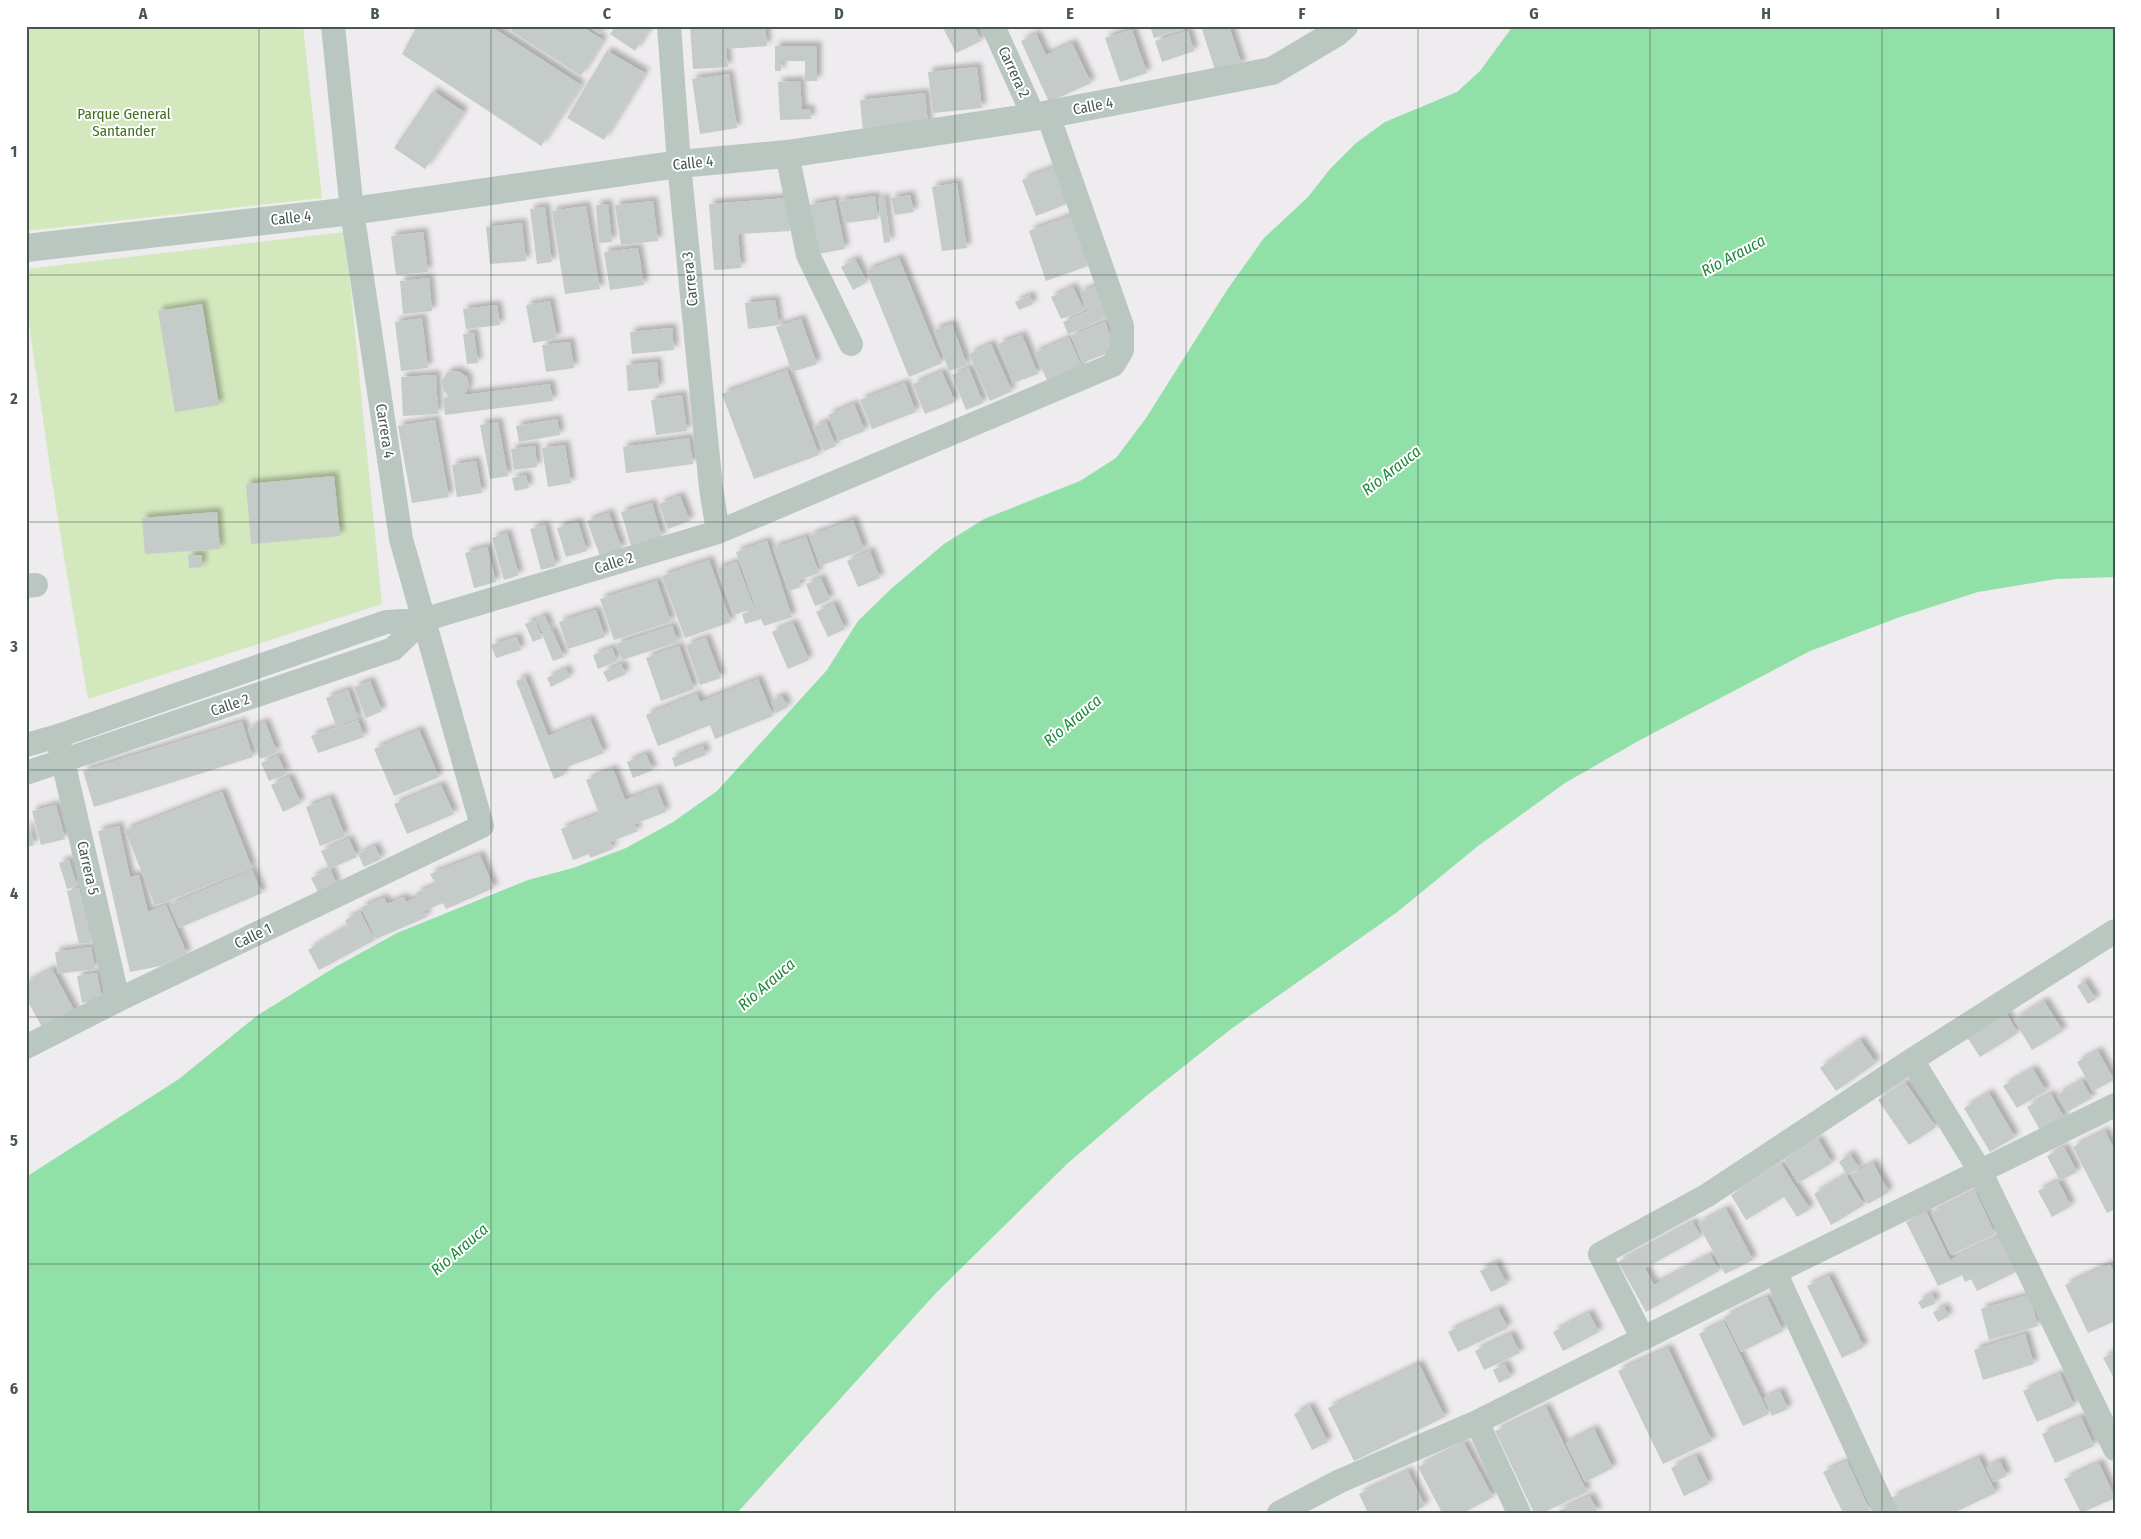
<svg xmlns="http://www.w3.org/2000/svg" width="2141" height="1539" viewBox="0 0 2141 1539" font-family="'Fira Sans Condensed',sans-serif">
	<style>
		.green { fill: #d4e8be }
		.water { fill: #90e0a8 }
		.building { fill: #c4cbc9; filter: url(#shadow) }
		.lines { fill: none; stroke-linecap: round; stroke-linejoin: round }
		.minor { stroke: #b9c7c0; stroke-width: 24 }
		.tertiary { stroke: #b9c7c0; stroke-width: 28 }
		.grid { fill: none; stroke: #475750; stroke-width: 1; stroke-opacity: 0.55 }
		.labels { text-anchor: middle; stroke-width: 4; stroke-linejoin: round; paint-order: stroke }
		.street-label { font-size: 15px; fill: #475750; stroke: #fff }
		.park-label { font-size: 15px; fill: #416e21; stroke: #fff }
		.water-label { font-size: 16px; font-style: italic; fill: #1b873b; stroke: #fff }
		.neatline { fill: none; stroke: #475750; stroke-width: 2 }
		.grid-label { font-size: 16px; text-anchor: middle; font-weight: bold; fill: #475750 }
	</style>
	<defs>
		<filter id="shadow"><feDropShadow dx="4.5" dy="-4.5" stdDeviation="2.5" flood-color="#0004"/></filter>
	</defs>
	<rect width="100%" height="100%" fill="#eeecee"/>
	<!-- green -->
	<path class="green" d="M 26,26 L 303,26 L 322,198 L 26,231 Z
		M 345,232 L 382,604 L 88,699 C 72,606 56,513 43,419 C 36,369 26,319 26,269 Z"/>
	<!-- water -->
	<path class="water" d="M 1513,26 L 2115,26 L 2115,577 L 2056,579 L 1978,592 L 1900,617 L 1810,651 L 1640,740 L 1565,783 L 1478,846 L 1396,913 L 1231,1029 L 1145,1097 L 1068,1163 L 936,1293 L 737,1513 L 26,1513 L 26,1177 L 179,1079 L 258,1015 L 337,966 L 397,933 L 528,880 L 573,868 L 626,848 L 673,822 L 717,791 L 827,670 L 858,621 L 892,588 L 944,544 L 984,519 L 1080,481 L 1116,458 L 1146,418 L 1227,290 L 1264,238 L 1308,197 L 1330,169 L 1356,143 L 1385,122 L 1457,92 L 1480,71 Z"/>
	<!-- building -->
	<path class="building" d="M 417,26 L 490,26 L 581,85 L 541,146 L 402,54 Z
		M 514,26 L 581,26 L 603,40 L 581,76 L 511,31 Z
		M 587,26 L 605,26 L 600,34 Z
		M 616,26 L 651,26 L 635,51 L 610,34 Z
		M 690,26 L 765,26 L 767,46 L 726,49 L 728,67 L 693,69 Z
		M 942,26 L 974,26 L 981,41 L 956,53 Z
		M 1150,26 L 1187,26 L 1187,27 L 1154,38 Z
		M 1201,26 L 1229,26 L 1242,65 L 1216,73 Z
		M 1132,30 L 1147,73 L 1120,82 L 1105,38 Z
		M 1188,31 L 1194,51 L 1162,62 L 1155,41 Z
		M 1036,34 L 1046,55 L 1072,43 L 1091,83 L 1049,102 L 1021,41 Z
		M 775,46 L 817,46 L 817,81 L 805,81 L 805,61 L 781,61 L 781,71 L 775,71 Z
		M 607,51 L 645,73 L 604,140 L 567,118 Z
		M 977,67 L 982,108 L 933,113 L 928,72 Z
		M 729,74 L 737,128 L 700,134 L 692,79 Z
		M 800,81 L 802,110 L 810,109 L 811,119 L 780,120 L 778,82 Z
		M 433,91 L 464,112 L 425,169 L 394,148 Z
		M 925,93 L 928,125 L 863,132 L 860,100 Z
		M 1057,166 L 1072,202 L 1036,216 L 1022,180 Z
		M 957,183 L 967,248 L 942,251 L 932,187 Z
		M 910,195 L 914,212 L 895,215 L 891,198 Z
		M 875,196 L 878,219 L 845,223 L 839,201 Z
		M 788,198 L 790,231 L 738,234 L 741,268 L 714,270 L 709,204 Z
		M 885,198 L 890,242 L 884,243 L 878,199 Z
		M 835,200 L 845,249 L 818,254 L 809,205 Z
		M 653,201 L 658,241 L 621,245 L 615,205 Z
		M 608,204 L 612,242 L 599,243 L 596,205 Z
		M 586,206 L 600,289 L 565,294 L 552,211 Z
		M 545,207 L 552,262 L 537,264 L 530,209 Z
		M 1071,216 L 1088,266 L 1046,281 L 1029,231 Z
		M 522,223 L 526,261 L 490,264 L 486,227 Z
		M 423,232 L 428,272 L 396,275 L 391,236 Z
		M 638,248 L 644,285 L 610,290 L 604,252 Z
		M 899,258 L 942,363 L 909,377 L 866,271 Z
		M 855,259 L 867,282 L 853,290 L 841,267 Z
		M 429,278 L 432,311 L 403,314 L 400,281 Z
		M 1097,286 L 1103,304 L 1086,309 L 1080,292 Z
		M 1073,287 L 1084,310 L 1061,319 L 1051,297 Z
		M 1030,295 L 1033,304 L 1019,310 L 1015,302 Z
		M 775,300 L 779,325 L 748,329 L 745,303 Z
		M 550,301 L 557,338 L 533,343 L 526,305 Z
		M 202,304 L 219,405 L 175,412 L 158,311 Z
		M 497,305 L 500,325 L 466,329 L 463,309 Z
		M 1102,305 L 1107,317 L 1068,334 L 1063,322 Z
		M 422,318 L 428,368 L 401,371 L 395,322 Z
		M 801,319 L 817,364 L 792,372 L 776,327 Z
		M 1105,322 L 1116,350 L 1082,363 L 1071,336 Z
		M 952,324 L 967,365 L 949,371 L 934,330 Z
		M 672,328 L 674,350 L 632,354 L 630,332 Z
		M 474,333 L 478,363 L 467,364 L 463,334 Z
		M 1022,335 L 1038,374 L 1013,383 L 998,344 Z
		M 1069,338 L 1083,369 L 1049,384 L 1034,353 Z
		M 570,342 L 574,368 L 546,372 L 542,345 Z
		M 991,344 L 1012,391 L 990,401 L 969,354 Z
		M 657,362 L 659,388 L 628,391 L 626,365 Z
		M 969,368 L 983,403 L 966,410 L 952,375 Z
		M 787,370 L 819,455 L 754,479 L 722,394 Z
		M 458,371 L 467,377 L 469,386 L 464,395 L 550,384 L 553,401 L 445,415 L 443,398 L 450,397 L 443,390 L 442,380 L 448,372 Z
		M 942,372 L 955,402 L 925,414 L 913,384 Z
		M 436,375 L 438,414 L 403,416 L 401,377 Z
		M 905,383 L 916,412 L 872,429 L 860,400 Z
		M 682,395 L 687,431 L 656,435 L 651,400 Z
		M 854,404 L 865,431 L 839,441 L 828,415 Z
		M 557,419 L 560,435 L 519,442 L 516,426 Z
		M 435,420 L 449,497 L 412,503 L 398,426 Z
		M 498,422 L 508,476 L 490,479 L 480,425 Z
		M 826,422 L 836,446 L 824,451 L 813,427 Z
		M 689,438 L 693,464 L 626,473 L 623,447 Z
		M 565,445 L 571,483 L 548,487 L 542,448 Z
		M 535,446 L 537,467 L 514,470 L 511,449 Z
		M 476,461 L 482,493 L 457,497 L 452,465 Z
		M 526,475 L 529,488 L 515,491 L 512,478 Z
		M 334,476 L 340,536 L 251,544 L 246,484 Z
		M 680,496 L 690,521 L 668,529 L 659,504 Z
		M 652,503 L 662,537 L 631,546 L 621,512 Z
		M 217,512 L 220,549 L 145,554 L 142,518 Z
		M 609,513 L 622,549 L 600,556 L 587,521 Z
		M 853,520 L 864,550 L 820,566 L 809,536 Z
		M 578,522 L 587,551 L 566,557 L 557,528 Z
		M 545,525 L 556,566 L 541,570 L 530,529 Z
		M 507,533 L 519,575 L 504,580 L 492,538 Z
		M 806,537 L 819,573 L 799,580 L 801,587 L 789,591 L 773,548 Z
		M 767,541 L 792,617 L 764,626 L 761,619 L 745,624 L 742,614 L 756,609 L 736,552 Z
		M 487,547 L 496,582 L 474,588 L 465,553 Z
		M 870,551 L 880,578 L 858,587 L 847,561 Z
		M 188,555 L 202,555 L 202,567 L 189,568 Z
		M 709,560 L 731,622 L 685,638 L 662,576 Z
		M 737,562 L 754,608 L 734,615 L 717,569 Z
		M 821,578 L 830,600 L 815,606 L 806,584 Z
		M 657,581 L 671,622 L 614,640 L 600,599 Z
		M 834,604 L 845,629 L 828,637 L 816,612 Z
		M 596,610 L 605,637 L 568,649 L 559,622 Z
		M 545,616 L 550,629 L 542,632 L 536,619 Z
		M 535,620 L 542,638 L 533,642 L 525,624 Z
		M 793,623 L 809,660 L 788,669 L 772,632 Z
		M 672,626 L 678,642 L 622,660 L 616,644 Z
		M 552,630 L 564,657 L 553,661 L 542,634 Z
		M 517,637 L 521,650 L 496,658 L 491,645 Z
		M 706,638 L 721,678 L 700,685 L 686,645 Z
		M 679,646 L 694,689 L 661,701 L 646,658 Z
		M 612,648 L 617,661 L 598,669 L 593,655 Z
		M 621,664 L 626,674 L 608,682 L 603,672 Z
		M 566,669 L 570,677 L 551,687 L 547,678 Z
		M 525,677 L 548,736 L 590,719 L 604,753 L 562,769 L 552,744 L 564,775 L 554,779 L 516,681 Z
		M 758,679 L 773,716 L 715,739 L 710,725 L 658,746 L 646,715 L 697,694 L 700,702 Z
		M 370,681 L 382,711 L 366,718 L 354,687 Z
		M 348,690 L 358,718 L 336,726 L 326,698 Z
		M 782,696 L 788,707 L 776,713 L 771,701 Z
		M 358,720 L 364,737 L 318,753 L 311,736 Z
		M 242,722 L 253,757 L 94,807 L 83,771 Z
		M 265,722 L 277,752 L 260,759 L 248,729 Z
		M 419,730 L 439,777 L 394,796 L 374,749 Z
		M 703,746 L 706,755 L 675,767 L 672,758 Z
		M 646,754 L 653,770 L 633,778 L 627,762 Z
		M 278,756 L 286,774 L 269,781 L 261,763 Z
		M 613,769 L 625,800 L 657,788 L 666,812 L 634,824 L 638,831 L 610,842 L 613,849 L 590,858 L 589,854 L 573,860 L 561,829 L 599,814 L 586,780 Z
		M 289,777 L 301,803 L 283,812 L 271,785 Z
		M 441,785 L 454,814 L 407,834 L 394,804 Z
		M 222,792 L 252,868 L 155,906 L 125,830 Z
		M 330,798 L 345,836 L 320,846 L 306,807 Z
		M 56,805 L 65,839 L 41,845 L 32,811 Z
		M 29,826 L 34,845 L 26,847 L 26,827 Z
		M 119,826 L 130,877 L 139,875 L 148,912 L 166,905 L 187,954 L 160,966 L 130,972 L 98,831 Z
		M 349,839 L 357,857 L 329,869 L 321,851 Z
		M 375,846 L 381,859 L 364,867 L 358,854 Z
		M 480,855 L 494,888 L 446,909 L 443,903 L 424,911 L 427,917 L 376,939 L 361,907 L 384,898 L 387,904 L 404,897 L 406,902 L 418,897 L 416,893 L 436,885 L 430,874 Z
		M 69,860 L 77,886 L 67,889 L 59,863 Z
		M 330,869 L 337,885 L 319,894 L 311,878 Z
		M 252,870 L 262,893 L 179,928 L 169,905 Z
		M 79,888 L 92,942 L 79,944 L 67,891 Z
		M 360,912 L 375,940 L 319,970 L 308,950 L 348,926 L 345,920 Z
		M 91,947 L 95,969 L 58,974 L 55,952 Z
		M 52,969 L 76,1014 L 44,1031 L 26,998 L 26,983 Z
		M 97,973 L 102,1000 L 82,1003 L 77,976 Z
		M 2084,981 L 2096,999 L 2088,1004 L 2077,986 Z
		M 2044,1001 L 2063,1031 L 2032,1050 L 2014,1020 Z
		M 2006,1013 L 2018,1033 L 1980,1057 L 1967,1037 Z
		M 1860,1040 L 1876,1063 L 1836,1091 L 1820,1068 Z
		M 2098,1051 L 2114,1080 L 2093,1091 L 2077,1062 Z
		M 2033,1069 L 2046,1091 L 2017,1108 L 2003,1086 Z
		M 2082,1081 L 2092,1098 L 2067,1112 L 2057,1095 Z
		M 1905,1082 L 1936,1127 L 1909,1145 L 1878,1100 Z
		M 1989,1093 L 2015,1137 L 1990,1152 L 1964,1108 Z
		M 2051,1094 L 2065,1119 L 2041,1132 L 2027,1107 Z
		M 2105,1131 L 2115,1151 L 2115,1209 L 2107,1213 L 2073,1147 Z
		M 1818,1139 L 1832,1163 L 1798,1183 L 1784,1159 Z
		M 2064,1147 L 2077,1172 L 2060,1181 L 2047,1156 Z
		M 1850,1154 L 1859,1168 L 1847,1175 L 1839,1162 Z
		M 1873,1163 L 1889,1192 L 1868,1204 L 1851,1175 Z
		M 1781,1164 L 1810,1209 L 1797,1217 L 1784,1197 L 1746,1220 L 1731,1195 Z
		M 1846,1175 L 1864,1205 L 1831,1225 L 1814,1194 Z
		M 2058,1181 L 2071,1206 L 2052,1217 L 2038,1191 Z
		M 1975,1191 L 1995,1234 L 1951,1255 L 1931,1213 Z
		M 1726,1209 L 1753,1260 L 1725,1274 L 1698,1224 Z
		M 1926,1211 L 1950,1260 L 1998,1237 L 2016,1272 L 1977,1291 L 1971,1279 L 1965,1282 L 1962,1275 L 1938,1286 L 1906,1222 Z
		M 1693,1222 L 1701,1237 L 1645,1268 L 1654,1285 L 1710,1255 L 1719,1271 L 1646,1312 L 1618,1262 Z
		M 1496,1263 L 1507,1284 L 1491,1292 L 1480,1271 Z
		M 2110,1264 L 2115,1274 L 2115,1321 L 2088,1333 L 2065,1285 Z
		M 1829,1276 L 1864,1347 L 1842,1358 L 1807,1286 Z
		M 1932,1294 L 1936,1303 L 1922,1309 L 1918,1302 Z
		M 2029,1295 L 2038,1326 L 1989,1340 L 1981,1309 Z
		M 1767,1297 L 1783,1331 L 1741,1352 L 1724,1317 Z
		M 1944,1307 L 1949,1316 L 1938,1322 L 1933,1312 Z
		M 1498,1309 L 1508,1328 L 1458,1352 L 1448,1332 Z
		M 1589,1313 L 1599,1332 L 1563,1351 L 1553,1332 Z
		M 1724,1322 L 1769,1414 L 1743,1426 L 1699,1334 Z
		M 1511,1334 L 1520,1353 L 1484,1370 L 1475,1351 Z
		M 2025,1334 L 2034,1364 L 1983,1380 L 1974,1350 Z
		M 1668,1348 L 1712,1441 L 1663,1464 L 1618,1371 Z
		M 2115,1352 L 2115,1380 L 2103,1358 Z
		M 1419,1364 L 1445,1417 L 1354,1461 L 1328,1408 Z
		M 1505,1364 L 1511,1377 L 1499,1383 L 1493,1370 Z
		M 2060,1374 L 2074,1406 L 2037,1422 L 2023,1391 Z
		M 1780,1391 L 1788,1409 L 1772,1416 L 1764,1398 Z
		M 1310,1406 L 1328,1442 L 1312,1450 L 1294,1414 Z
		M 1546,1407 L 1587,1492 L 1542,1513 L 1534,1513 L 1495,1431 Z
		M 2081,1417 L 2094,1446 L 2055,1463 L 2042,1434 Z
		M 1594,1429 L 1613,1468 L 1585,1482 L 1566,1443 Z
		M 1464,1443 L 1493,1497 L 1463,1513 L 1442,1513 L 1418,1467 Z
		M 1696,1456 L 1709,1484 L 1684,1496 L 1671,1468 Z
		M 1979,1458 L 1996,1493 L 1953,1513 L 1898,1513 L 1891,1498 Z
		M 1847,1461 L 1871,1513 L 1843,1513 L 1823,1472 Z
		M 2000,1461 L 2007,1476 L 1993,1482 L 1986,1467 Z
		M 2099,1463 L 2115,1498 L 2081,1513 L 2064,1479 Z
		M 1408,1471 L 1425,1506 L 1411,1513 L 1368,1513 L 1359,1494 Z
		M 1590,1496 L 1598,1513 L 1554,1513 Z"/>
	<g class="lines">
		<!-- minor -->
		<path class="minor" d="M 669,26 L 679,164 L 711,488 L 718,532
			M 993,26 L 1034,117
			M 787,154 L 808,255 L 851,344
			M 26,586 L 36,585
			M 26,745 L 58,736 L 386,622 L 423,620 L 718,532 L 1113,365 L 1122,350 L 1122,326 L 1048,115
			M 60,748 L 118,1000
			M 26,773 L 393,649 L 423,620
			M 26,1047 L 118,1000 L 482,826 L 401,539 L 352,211 L 333,26
			M 1912,1060 L 1980,1171 L 2115,1449
			M 1775,1272 L 1886,1513
			M 1643,1339 L 1600,1254 L 1706,1196 L 1912,1060 L 2115,931
			M 1477,1422 L 1519,1513
			M 1279,1513 L 1340,1481 L 1477,1422 L 1775,1272 L 2115,1105"/>
		<!-- tertiary -->
		<path class="tertiary" d="M 26,248 L 352,211 L 679,164 L 787,154 L 1034,117 L 1272,71 L 1336,33 L 1344,26"/>
	</g>
	<!-- grid -->
	<path class="grid" d="M 259,26 L 259,1513M 491,26 L 491,1513M 723,26 L 723,1513M 955,26 L 955,1513M 1186,26 L 1186,1513M 1418,26 L 1418,1513M 1650,26 L 1650,1513M 1882,26 L 1882,1513M 26,275 L 2115,275M 26,522 L 2115,522M 26,770 L 2115,770M 26,1017 L 2115,1017M 26,1264 L 2115,1264"/>
	<g class="labels">
		<!-- street labels -->
		<g class="street-label">
			<text transform="translate(1014 72) rotate(65)" y="5">Carrera 2</text>
			<text transform="translate(1093 106) rotate(-11)" y="5">Calle 4</text>
			<text transform="translate(693 163) rotate(-6)" y="5">Calle 4</text>
			<text transform="translate(291 218) rotate(-6)" y="5">Calle 4</text>
			<text transform="translate(690 279) rotate(-96)" y="5">Carrera 3</text>
			<text transform="translate(385 431) rotate(81)" y="5">Carrera 4</text>
			<text transform="translate(614 563) rotate(-17)" y="5">Calle 2</text>
			<text transform="translate(230 705) rotate(-19)" y="5">Calle 2</text>
			<text transform="translate(88 868) rotate(77)" y="5">Carrera 5</text>
			<text transform="translate(253 936) rotate(-26)" y="5">Calle 1</text>
		</g>
		<!-- park labels -->
		<g class="park-label">
			<text x="124" y="119">Parque General<tspan x="124" dy="17">Santander</tspan></text>
		</g>
		<!-- water labels -->
		<g class="water-label">
			<text transform="translate(1733 255) rotate(-28)" y="6">Río Arauca</text>
			<text transform="translate(1391 470) rotate(-38)" y="6">Río Arauca</text>
			<text transform="translate(1072 720) rotate(-40)" y="6">Río Arauca</text>
			<text transform="translate(766 984) rotate(-41)" y="6">Río Arauca</text>
			<text transform="translate(459 1249) rotate(-41)" y="6">Río Arauca</text>
		</g>
	</g>
	<!-- border -->
	<rect width="2141" height="1539" fill="none" stroke="#ffffff" stroke-width="55"/>
	<rect x="28" y="28" width="2086" height="1484" class="neatline"/>
	<g class="grid-label">
		<text x="143" y="19">A</text>
		<text x="375" y="19">B</text>
		<text x="607" y="19">C</text>
		<text x="839" y="19">D</text>
		<text x="1070" y="19">E</text>
		<text x="1302" y="19">F</text>
		<text x="1534" y="19">G</text>
		<text x="1766" y="19">H</text>
		<text x="1998" y="19">I</text>
		<text x="14" y="157">1</text>
		<text x="14" y="404">2</text>
		<text x="14" y="652">3</text>
		<text x="14" y="899">4</text>
		<text x="14" y="1146">5</text>
		<text x="14" y="1394">6</text>
	</g>
</svg>
